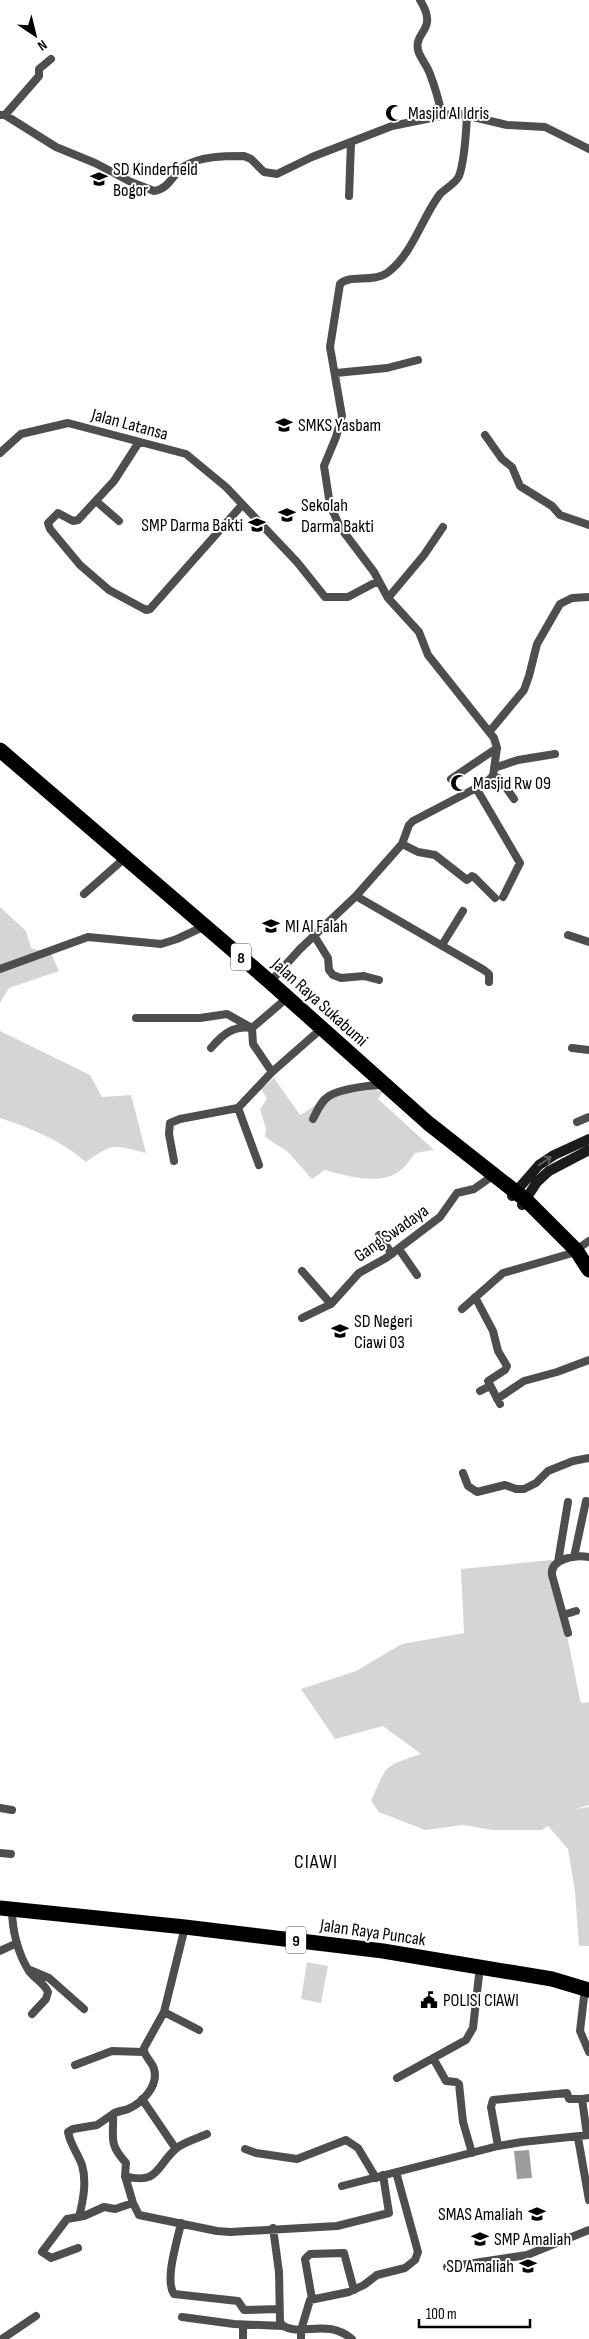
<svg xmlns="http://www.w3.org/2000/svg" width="589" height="2339" viewBox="0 0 589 2339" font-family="'Sofia Sans Condensed',sans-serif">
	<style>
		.green { fill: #d5d5d5 }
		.water { fill: #9c9c9c }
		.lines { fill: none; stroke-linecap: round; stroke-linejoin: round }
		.street { stroke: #4e4e4e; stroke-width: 8 }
		.secondary { stroke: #1b1b1b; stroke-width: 10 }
		.highway { stroke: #000; stroke-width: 15 }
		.oneway { stroke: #5f5f5f }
		.labels { text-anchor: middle; stroke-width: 4; stroke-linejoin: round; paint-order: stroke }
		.shield { fill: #fff; stroke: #4c4c4c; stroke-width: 1 }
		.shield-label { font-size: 16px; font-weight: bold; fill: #000 }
		.poi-label { font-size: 18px; fill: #000; stroke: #fff; text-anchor: start }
		.street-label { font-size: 18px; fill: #000; stroke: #fff }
		.quarter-label { font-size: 20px; letter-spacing: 1px; fill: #000; stroke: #fff }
	</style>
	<rect width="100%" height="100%" fill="#fff"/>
	<!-- green -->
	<path class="green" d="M 0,907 L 26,931 L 31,948 L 51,953 L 59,971 L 9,988 L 0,1003 Z
		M 0,1031 L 90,1075 L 102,1097 L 131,1095 L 146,1153 C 113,1145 114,1142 86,1162 C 61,1140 30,1128 0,1118 Z
		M 274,1078 L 300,1115 C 311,1110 319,1101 329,1095 C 344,1087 368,1085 383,1092 L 378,1099 L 434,1150 L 415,1153 C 411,1158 407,1165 402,1169 C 383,1187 347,1176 325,1170 L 312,1179 L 288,1152 L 265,1137 L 266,1129 L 260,1109 L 267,1099 L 261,1089 Z
		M 552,1560 L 580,1700 L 582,1703 L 589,1702 L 589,1805 L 576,1809 L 589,1807 L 589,1946 L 579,1946 L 575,1892 L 568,1849 L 548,1826 L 542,1830 L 493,1830 L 463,1825 L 425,1830 L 379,1812 L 371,1801 C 388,1763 383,1767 421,1754 L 383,1726 L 335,1739 L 301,1689 L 356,1671 L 402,1644 L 464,1633 L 461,1569 Z
		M 307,1962 L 328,1966 L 321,2003 L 301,1999 Z"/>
	<!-- water -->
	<path class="water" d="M 529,2150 L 532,2178 L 517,2179 L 514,2151 Z"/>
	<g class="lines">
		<!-- street -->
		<path class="street" d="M 420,0 C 439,31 414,30 418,50 C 420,58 427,65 430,74 C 435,87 439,101 442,115
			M 0,115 L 5,115 L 56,147 L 95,163 L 131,182 L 154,191 C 169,189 172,175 183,167 C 199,156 225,156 244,156 L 251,159 L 264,172 L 277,174 L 312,157 L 392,126 L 456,113 L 507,125 L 545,127 L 589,149
			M 5,115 L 39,76 L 39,69 L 51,59
			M 349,196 L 351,143
			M 336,373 L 387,368 L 418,360
			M 485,435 L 502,459 L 512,467 L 520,486 L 552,506 L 560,515 L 589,525
			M 139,442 L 114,481 L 78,520 L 73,521 L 58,513 L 48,523 L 50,529 L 80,565 L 109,590 L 146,610 L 150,609 L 242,505
			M 0,453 L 21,434 L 68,423 L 186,454 L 226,487 L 297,562 L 325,597 L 348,597 L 378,581
			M 96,501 L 119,521
			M 388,598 L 424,555 L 443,527
			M 490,731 L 524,690 L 529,676 L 537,644 L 560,604 L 572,598 L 589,597
			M 494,768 L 518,760 L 555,754
			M 493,776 L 500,779 L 514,799
			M 451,779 L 497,748
			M 476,788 L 520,863 L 503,897
			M 402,844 L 418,852 L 435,855 L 467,880 L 472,876 L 474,877 L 495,898
			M 84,894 L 126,857
			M 356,896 L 484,970 L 489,974 L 489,982
			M 568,935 L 589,942
			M 315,937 L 328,958 L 329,970 L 333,975 L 341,978 L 364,976 L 379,980
			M 442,945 L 463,911
			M 0,969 L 88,937 L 161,944 L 177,939 L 205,926
			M 270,982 L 300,949 L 356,896 L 402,844 L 409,825 L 413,821 L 484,784 L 493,776 L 497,748 L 494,738 L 428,655 L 419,632 L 388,598 L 374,572 L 340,527 L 330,505 L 324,466 L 336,437 L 342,416 L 330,347 L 340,284 C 349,274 372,283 387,273 C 413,254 421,219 440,194 C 446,188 456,183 459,176 C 465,160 466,133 467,115
			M 136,1018 L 200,1018 L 227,1014 L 252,1028 L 253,1044 L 272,1072
			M 211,1048 C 222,1035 233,1025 252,1028 L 287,998
			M 572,1048 L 589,1050
			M 238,1108 L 259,1165
			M 313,1119 C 317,1111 321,1101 329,1096 C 340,1089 369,1085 383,1085
			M 577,1122 L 589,1117
			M 174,1161 L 169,1134 L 170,1123 L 180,1119 L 238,1108 L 272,1072 L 321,1029
			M 379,1235 L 392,1254
			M 399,1249 L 417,1275
			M 576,1250 L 589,1241
			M 302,1271 L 331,1304
			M 475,1297 L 493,1331 L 498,1351 L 507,1366 L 505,1370 L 488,1381 L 500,1404
			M 462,1309 L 503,1273 L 569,1254
			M 302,1318 L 331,1304 L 359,1273 L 386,1258 L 440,1217 L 457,1193 L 474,1189 L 491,1177
			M 480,1391 L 490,1386
			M 497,1399 L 524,1381 L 557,1372 L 589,1360
			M 463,1473 L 468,1486 L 477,1492 L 505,1485 L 516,1489 L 524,1489 L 536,1483 L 548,1471 L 573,1461 L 589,1458
			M 574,1557 L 586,1501
			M 558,1562 L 568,1502
			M 563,1615 L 576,1611
			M 568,1633 L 552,1575 C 550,1558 576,1555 589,1557
			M 0,1808 L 12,1810
			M 0,1853 L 11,1854
			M 12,1909 C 12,1930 18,1954 29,1971 C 35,1979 44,1983 48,1992 L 46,1999 L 32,2014
			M 0,1951 L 17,1943
			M 30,1970 L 49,1978 L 84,2009
			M 585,1988 L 580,2031 L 589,2052
			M 164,2012 L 199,2030
			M 433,2058 L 446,2081 L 456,2082 L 459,2084 L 463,2122 L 472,2153
			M 75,2065 L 112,2051 L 143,2052
			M 397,2078 L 466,2040 L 473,2028 L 480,1966
			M 142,2099 L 176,2149
			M 587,2135 L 582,2099 L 589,2098
			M 578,2138 L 589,2200
			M 498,2146 L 491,2107 L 493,2100 L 567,2093 L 569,2099 L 582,2099
			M 245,2149 L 256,2153 L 297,2159 L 346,2140 L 358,2148 L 376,2178
			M 125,2176 C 160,2186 157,2163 178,2147 C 187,2141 198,2138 207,2134
			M 342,2186 L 498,2146 L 522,2142 L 589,2135
			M 133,2203 L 125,2176 L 126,2163 C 108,2143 114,2139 113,2114 C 117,2111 123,2111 128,2109 C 142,2103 159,2086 154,2069 C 152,2061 143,2056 144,2048 L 164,2012 L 185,1927
			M 79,2217 C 83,2201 87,2182 82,2165 C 78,2154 70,2144 68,2132 L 73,2129 L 97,2125 L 113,2114
			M 181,2223 C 178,2239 164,2280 174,2294 L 238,2301 L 244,2310 L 279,2309
			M 273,2228 L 279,2272 L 280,2321 L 282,2325 C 300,2338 326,2317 352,2339
			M 78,2248 L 51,2258 L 42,2252 L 67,2219 L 84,2216 L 104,2207 L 115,2209 L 133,2203 L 139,2215 L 217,2231 L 230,2232 L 337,2226 L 389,2213 L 383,2175
			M 447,2267 L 527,2255 L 589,2230
			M 312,2299 L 305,2259 L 310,2254 L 344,2253 L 354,2290
			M 182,2317 L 234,2324 L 283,2326
			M 2,2339 L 36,2316
			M 243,2339 L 243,2325
			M 301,2339 L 301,2330 L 310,2300 L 349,2292 L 364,2285 L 377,2275 L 405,2268 L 415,2260 L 418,2252 L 396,2172"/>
		<!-- secondary -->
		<path class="secondary" d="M 512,1196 L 539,1165 L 554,1155 L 589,1139
			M 522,1205 L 537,1182 L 549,1171 L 589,1150"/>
		<!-- highway -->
		<path class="highway" d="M 0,750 L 270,982 L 428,1123 L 526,1200 L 576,1250 L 589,1270
			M 0,1908 L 185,1927 L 383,1951 L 552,1979 L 589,1990"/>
	</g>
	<!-- one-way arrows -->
	<defs><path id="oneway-shaft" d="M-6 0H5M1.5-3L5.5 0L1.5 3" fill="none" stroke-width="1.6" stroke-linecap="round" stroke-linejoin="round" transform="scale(1.25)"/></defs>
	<use class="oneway" href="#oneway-shaft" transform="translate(545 1161) rotate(-35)"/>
	<!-- icons -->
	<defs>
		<g id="mosque-bare" transform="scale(1.35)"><path d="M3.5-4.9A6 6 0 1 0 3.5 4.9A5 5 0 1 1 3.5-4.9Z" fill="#000" stroke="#fff" stroke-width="2.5" paint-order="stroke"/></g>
		<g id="school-bare" transform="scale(1.35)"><path d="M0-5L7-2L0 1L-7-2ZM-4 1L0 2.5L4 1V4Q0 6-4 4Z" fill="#000" stroke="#fff" stroke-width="2.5" paint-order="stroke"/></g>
		<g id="civic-bare" transform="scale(1.35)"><path d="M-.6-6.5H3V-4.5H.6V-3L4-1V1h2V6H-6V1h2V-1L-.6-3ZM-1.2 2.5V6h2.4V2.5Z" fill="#000" stroke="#fff" stroke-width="2.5" paint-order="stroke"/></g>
	</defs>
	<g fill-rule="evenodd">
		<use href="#mosque-bare" x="394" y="113"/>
		<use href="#school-bare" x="99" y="179"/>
		<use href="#school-bare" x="284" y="425"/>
		<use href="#school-bare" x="287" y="515"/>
		<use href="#school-bare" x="257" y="525"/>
		<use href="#mosque-bare" x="459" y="783"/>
		<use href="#school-bare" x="271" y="926"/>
		<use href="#school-bare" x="340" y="1331"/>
		<use href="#civic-bare" x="429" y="2000"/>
		<use href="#school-bare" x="537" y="2214"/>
		<use href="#school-bare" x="480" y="2239"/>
		<use href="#school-bare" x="528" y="2266"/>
	</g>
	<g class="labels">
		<!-- shield labels -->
		<g class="shield">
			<rect x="231" y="943.5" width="20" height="27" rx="4"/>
			<rect x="286" y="1926.5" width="20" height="27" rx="4"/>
		</g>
		<g class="shield-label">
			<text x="241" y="963">8</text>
			<text x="296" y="1946">9</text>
		</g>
		<!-- poi labels -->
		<g class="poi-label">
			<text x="408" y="119">Masjid Al Idris</text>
			<text x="113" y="175">SD Kinderfield<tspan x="113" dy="21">Bogor</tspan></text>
			<text x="298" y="431">SMKS Yasbam</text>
			<text x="301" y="511">Sekolah<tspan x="301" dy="21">Darma Bakti</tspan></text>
			<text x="243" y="531" text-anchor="end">SMP Darma Bakti</text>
			<text x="473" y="789">Masjid Rw 09</text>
			<text x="285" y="932">MI Al Falah</text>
			<text x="354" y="1327">SD Negeri<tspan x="354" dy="21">Ciawi 03</tspan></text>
			<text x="443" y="2006">POLISI CIAWI</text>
			<text x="523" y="2220" text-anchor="end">SMAS Amaliah</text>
			<text x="494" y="2245">SMP Amaliah</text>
			<text x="514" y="2272" text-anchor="end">SD Amaliah</text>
		</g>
		<!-- street labels -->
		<g class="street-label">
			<text transform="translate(130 424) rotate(15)" y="6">Jalan Latansa</text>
			<text transform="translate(320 1002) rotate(42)" y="6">Jalan Raya Sukabumi</text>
			<text transform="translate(391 1233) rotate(-35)" y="6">Gang Swadaya</text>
			<text transform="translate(373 1932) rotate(8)" y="6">Jalan Raya Puncak</text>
		</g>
		<!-- quarter labels -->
		<g class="quarter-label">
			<text x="316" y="1868">CIAWI</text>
		</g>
	</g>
	<!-- north arrow -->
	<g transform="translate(35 35) rotate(145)" stroke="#ffffff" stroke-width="4" paint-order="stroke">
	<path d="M0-4L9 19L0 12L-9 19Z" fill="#000000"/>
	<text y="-8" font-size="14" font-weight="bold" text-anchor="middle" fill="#000000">N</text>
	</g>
	<!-- scale -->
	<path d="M419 2319v8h111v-8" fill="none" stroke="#000000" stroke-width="2.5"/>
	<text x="426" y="2319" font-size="15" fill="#000000" stroke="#ffffff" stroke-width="4" paint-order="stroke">100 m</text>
</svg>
